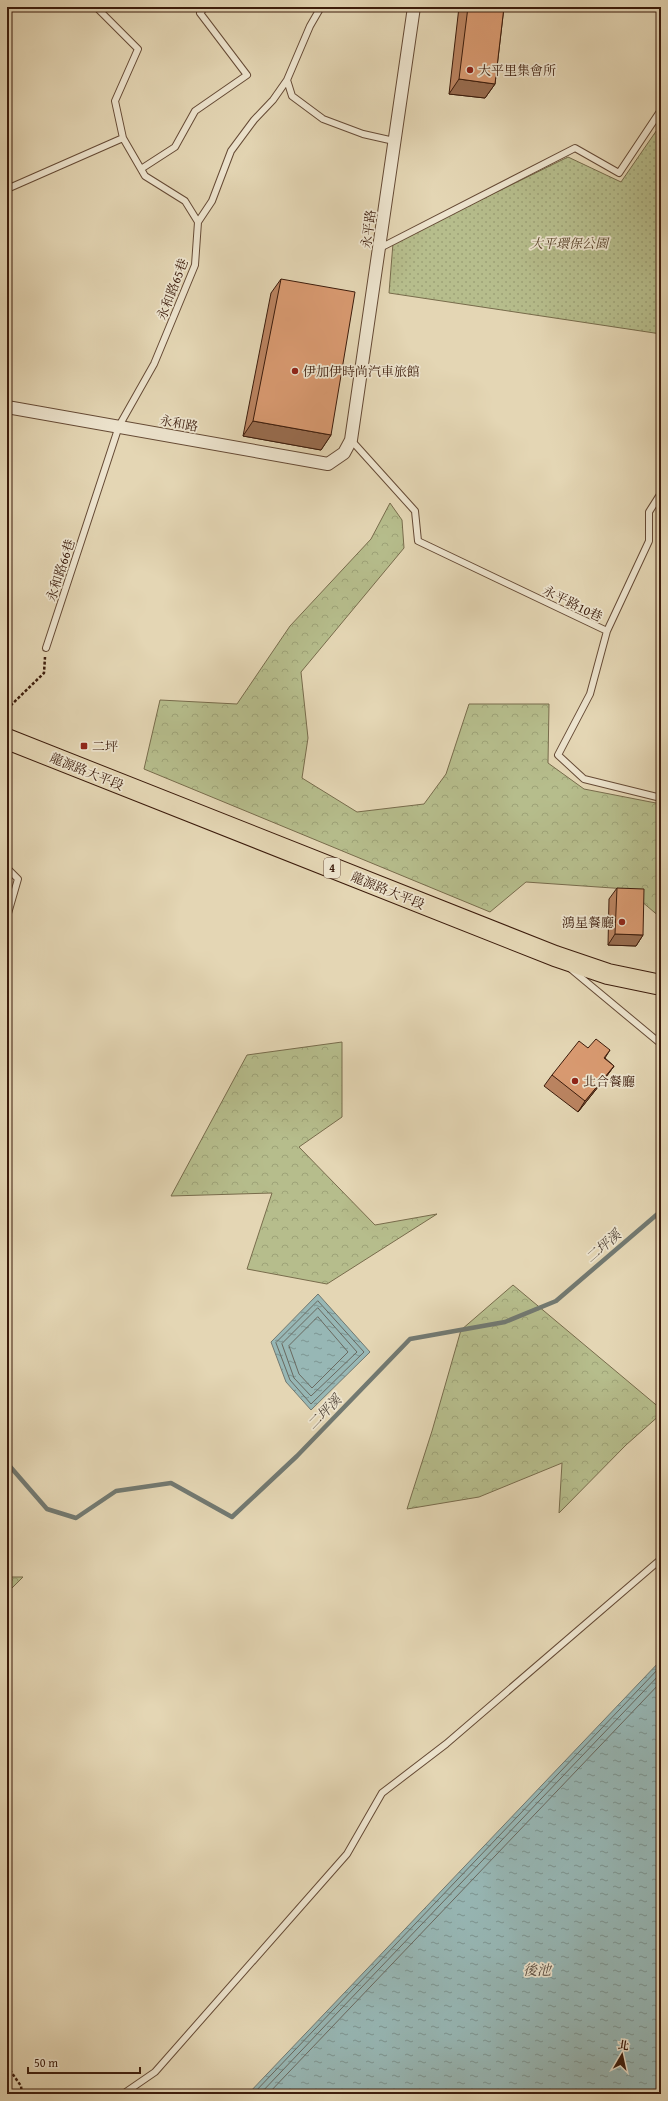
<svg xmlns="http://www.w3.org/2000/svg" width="668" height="2101" viewBox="0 0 668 2101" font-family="'Gentium Book Plus','Noto Serif TC',serif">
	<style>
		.forest { fill: url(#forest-crowns); stroke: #786c4c }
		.park { fill: url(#park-dots); stroke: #786c4c }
		.water { fill: url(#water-ripples); stroke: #727971 }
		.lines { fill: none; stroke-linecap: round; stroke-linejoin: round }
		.shore { stroke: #696960; stroke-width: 1 }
		.stream { stroke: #727971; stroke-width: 4.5 }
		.service-casing { stroke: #654a35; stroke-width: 8 }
		.minor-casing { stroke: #654a35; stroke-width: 14 }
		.primary-casing { stroke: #3b1b0b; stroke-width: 22 }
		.path { stroke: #3b1b0b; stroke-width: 2.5; stroke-dasharray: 3 2; stroke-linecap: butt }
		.service { stroke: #ede4ce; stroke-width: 6 }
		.minor { stroke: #ede4ce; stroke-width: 12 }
		.primary { stroke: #e4d6b4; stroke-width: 20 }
		.wall { fill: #bb8461; stroke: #3b1b0b }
		.shaded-wall { fill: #986c4f; stroke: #3b1b0b }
		.building { fill: #d99a71; stroke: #3b1b0b }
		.poi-dot { fill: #8f2418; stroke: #ede4ce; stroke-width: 1.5 }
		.labels { text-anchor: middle; stroke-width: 3.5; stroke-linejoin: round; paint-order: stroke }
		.shield { fill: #ede4ce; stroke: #705746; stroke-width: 1 }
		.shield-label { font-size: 12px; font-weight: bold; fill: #3b1b0b }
		.poi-label { font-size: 13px; fill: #3b1b0b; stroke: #ede4ce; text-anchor: start }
		.street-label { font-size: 13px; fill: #3b1b0b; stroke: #ede4ce }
		.park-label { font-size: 13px; font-style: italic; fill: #5a442b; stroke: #ede4ce }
		.water-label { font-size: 14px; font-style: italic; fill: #574a3e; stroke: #ede4ce }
	</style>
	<defs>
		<pattern id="forest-crowns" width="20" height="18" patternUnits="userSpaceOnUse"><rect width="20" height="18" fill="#b6bd8c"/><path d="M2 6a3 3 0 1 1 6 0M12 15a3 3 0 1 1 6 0" fill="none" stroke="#9da277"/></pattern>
		<pattern id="park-dots" width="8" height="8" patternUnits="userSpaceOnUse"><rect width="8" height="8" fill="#b6bd8c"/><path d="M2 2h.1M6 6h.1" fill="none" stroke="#9da277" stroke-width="1.8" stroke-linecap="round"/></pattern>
		<pattern id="water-ripples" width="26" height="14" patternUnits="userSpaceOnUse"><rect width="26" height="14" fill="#97b7b5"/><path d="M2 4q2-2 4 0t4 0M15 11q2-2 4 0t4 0" fill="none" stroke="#7c9491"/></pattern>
	</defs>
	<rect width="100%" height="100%" fill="#e4d6b4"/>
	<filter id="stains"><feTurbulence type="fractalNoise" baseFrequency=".005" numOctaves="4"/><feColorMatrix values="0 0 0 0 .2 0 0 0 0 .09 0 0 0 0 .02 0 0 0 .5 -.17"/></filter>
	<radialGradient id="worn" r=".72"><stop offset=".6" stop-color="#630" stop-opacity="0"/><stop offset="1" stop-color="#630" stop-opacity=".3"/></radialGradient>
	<!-- forest -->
	<path class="forest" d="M 390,503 L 402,520 L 404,548 L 301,672 L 308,738 L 302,778 L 357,812 L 424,804 L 446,774 L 469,704 L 549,704 L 548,763 L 584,789 L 661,804 L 661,918 L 627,889 L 526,882 L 490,912 L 144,769 L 160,700 L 237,704 L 290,626 L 371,539 Z
		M 342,1042 L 342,1117 L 299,1147 L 375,1225 L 437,1214 L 327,1284 L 247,1269 L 272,1193 L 171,1196 L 247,1055 Z
		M 513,1285 L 661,1409 L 661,1414 L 626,1445 L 559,1513 L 562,1463 L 479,1497 L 407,1509 L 432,1431 L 461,1330 Z
		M 7,1577 L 23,1577 L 7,1593 Z"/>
	<!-- park -->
	<path class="park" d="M 661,124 L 661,334 L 389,293 L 393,243 L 568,157 L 621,182 Z"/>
	<!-- water -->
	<path class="water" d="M 318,1294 L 370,1352 L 311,1410 L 286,1382 L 271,1342 Z
		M 661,1660 L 661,2094 L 248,2094 Z"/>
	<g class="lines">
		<!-- shore -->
		<path class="shore" d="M 318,1301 L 364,1352 L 311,1404 L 290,1380 L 276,1343 Z
			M 318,1308 L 357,1352 L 311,1396 L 294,1378 L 282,1344 Z
			M 318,1317 L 348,1352 L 312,1388 L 299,1374 L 289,1346 Z
			M 253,2094 L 661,1666
			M 260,2094 L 661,1673
			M 268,2094 L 661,1682"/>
		<!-- stream -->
		<path class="stream" d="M 7,1463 L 47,1509 L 76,1518 L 116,1491 L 171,1483 L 232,1517 L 297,1456 L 410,1339 L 505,1322 L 556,1301 L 661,1211"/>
		<!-- service casing -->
		<g class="service-casing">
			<path id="service" d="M 96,7 L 138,49 L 115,101 L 123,138 L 145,176 L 185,201 L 198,222
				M 321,7 L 310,26 L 287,80 L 292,96 L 323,119 L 363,134 L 394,141
				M 141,169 L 175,147 L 195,111 L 247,75 L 200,13 L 205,7
				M 7,189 L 123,138
				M 380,248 L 575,148 L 619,173 L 661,110
				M 351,440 L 415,511 L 418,541 L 607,631 L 590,694 L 558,755 L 584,779 L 661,798
				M 607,631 L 649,541 L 649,512 L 661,493
				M 46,648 L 119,426 L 154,364 L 195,265 L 198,222 L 212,201 L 231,151 L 254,120 L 273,100 L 287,80
				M 7,868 L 18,879 L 7,917
				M 572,970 L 661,1044
				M 123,2094 L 155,2072 L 347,1854 L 382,1793 L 446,1744 L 661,1559"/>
		</g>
		<!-- minor casing -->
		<g class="minor-casing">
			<path id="minor" d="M 7,407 L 328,464 L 344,453 L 351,440 L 414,7"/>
		</g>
		<!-- primary casing -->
		<g class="primary-casing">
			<path id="primary" d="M 7,739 L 555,956 L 608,974 L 661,985"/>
		</g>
		<!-- path -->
		<path class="path" d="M 7,709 L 44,673 L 45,657
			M 7,2066 L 21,2086 L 22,2094"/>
		<!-- service -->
		<use href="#service" class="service"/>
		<!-- minor -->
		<use href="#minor" class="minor"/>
		<!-- primary -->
		<use href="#primary" class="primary"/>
	</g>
	<!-- wall -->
	<path class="wall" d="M 459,7 L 504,7 L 495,84 L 485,98 L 449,94 Z
		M 281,279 L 331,435 L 321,450 L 243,436 L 271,293 Z
		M 617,888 L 643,935 L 636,946 L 608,945 L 609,899 Z
		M 588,1048 L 610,1050 L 605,1058 L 614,1066 L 606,1077 L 578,1112 L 544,1086 L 552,1075 Z"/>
	<!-- shaded-wall -->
	<path class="shaded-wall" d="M 459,79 L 495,84 L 485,98 L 449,94 Z
		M 253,421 L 331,435 L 321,450 L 243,436 Z
		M 615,934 L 643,935 L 636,946 L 608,945 Z
		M 614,1066 L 606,1077 L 578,1112 L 585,1101 Z"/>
	<!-- building -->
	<path class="building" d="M 468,7 L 504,7 L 495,84 L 459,79 Z
		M 281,279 L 355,292 L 331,435 L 253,421 Z
		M 617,888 L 644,889 L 643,935 L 615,934 Z
		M 596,1039 L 610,1050 L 604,1058 L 614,1066 L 585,1101 L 552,1075 L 579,1041 L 588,1048 Z"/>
	<!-- markers -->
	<g class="poi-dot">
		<circle cx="470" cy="70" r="4"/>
		<circle cx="295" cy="371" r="4"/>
		<rect x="80" y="742" width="8" height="8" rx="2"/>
		<circle cx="622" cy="922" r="4"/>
		<circle cx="575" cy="1081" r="4"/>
	</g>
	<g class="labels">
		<!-- shield labels -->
		<rect class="shield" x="324" y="858" width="16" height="20" rx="3"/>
		<g class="shield-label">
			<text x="332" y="872">4</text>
		</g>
		<!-- poi labels -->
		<g class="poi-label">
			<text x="478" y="75">大平里集會所</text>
			<text x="303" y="376">伊加伊時尚汽車旅館</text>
			<text x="92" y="751">二坪</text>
			<text x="614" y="927" text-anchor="end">鴻星餐廳</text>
			<text x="583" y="1086">北合餐廳</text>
		</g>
		<!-- street labels -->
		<g class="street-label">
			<text transform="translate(368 229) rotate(-82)" y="5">永平路</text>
			<text transform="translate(172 289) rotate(-69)" y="5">永和路65巷</text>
			<text transform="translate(179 423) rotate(10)" y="5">永和路</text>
			<text transform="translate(60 570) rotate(-72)" y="5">永和路66巷</text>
			<text transform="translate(573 603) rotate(26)" y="5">永平路10巷</text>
			<text transform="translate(87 771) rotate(22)" y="5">龍源路大平段</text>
			<text transform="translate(388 890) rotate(22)" y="5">龍源路大平段</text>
		</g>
		<!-- park labels -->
		<g class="park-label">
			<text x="569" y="248">大平環保公園</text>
		</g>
		<!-- water labels -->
		<g class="water-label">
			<text transform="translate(603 1246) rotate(-41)" y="5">二坪溪</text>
			<text transform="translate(324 1412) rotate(-46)" y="5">二坪溪</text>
			<text x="537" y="1975">後池</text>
		</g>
	</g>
	<!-- margin -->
	<rect width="668" height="2101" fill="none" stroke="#e4d6b4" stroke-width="24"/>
	<rect x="8" y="8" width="652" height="2085" fill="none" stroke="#3b1b0b" stroke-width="2"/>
	<rect x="12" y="12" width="644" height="2077" fill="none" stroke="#3b1b0b"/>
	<!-- north arrow -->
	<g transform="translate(622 2055) rotate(9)" stroke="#ede4ce" stroke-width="3" paint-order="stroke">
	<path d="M0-3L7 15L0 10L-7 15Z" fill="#3b1b0b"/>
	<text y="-6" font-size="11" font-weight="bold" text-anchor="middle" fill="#3b1b0b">北</text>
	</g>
	<!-- scale -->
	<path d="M28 2067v6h112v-6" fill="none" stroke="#3b1b0b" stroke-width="2"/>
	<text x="34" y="2067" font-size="12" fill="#3b1b0b" stroke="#ede4ce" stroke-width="3" paint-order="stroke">50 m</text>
	<rect width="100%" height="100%" filter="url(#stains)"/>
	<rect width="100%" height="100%" fill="url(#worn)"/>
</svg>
